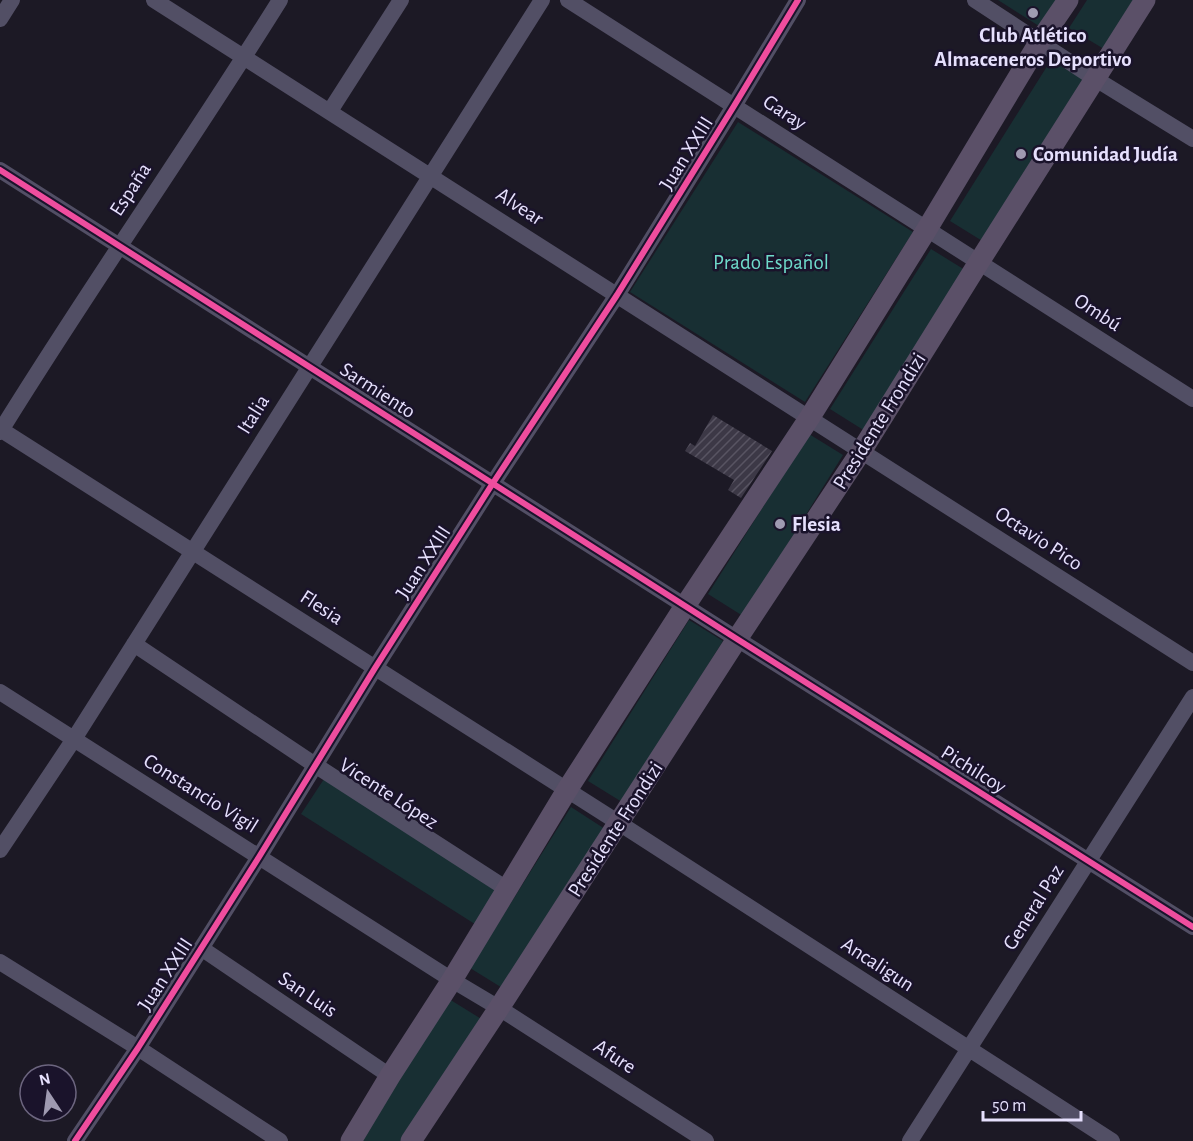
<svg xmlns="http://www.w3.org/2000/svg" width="1193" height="1141" viewBox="0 0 1193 1141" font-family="'Alegreya Sans',sans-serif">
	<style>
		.green { fill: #182f33 }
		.building { fill: url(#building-hatch) }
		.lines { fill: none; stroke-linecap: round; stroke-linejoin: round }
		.minor { stroke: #524f65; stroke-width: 16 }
		.major { stroke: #5b5068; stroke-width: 21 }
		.cycleway-casing { stroke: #1a132b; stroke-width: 10 }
		.cycleway { stroke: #ef4d9e; stroke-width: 6 }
		.poi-dot { fill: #9f9ab1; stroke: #1a132b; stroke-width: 2 }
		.labels { text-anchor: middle; stroke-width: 5; stroke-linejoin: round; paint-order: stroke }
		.poi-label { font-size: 21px; font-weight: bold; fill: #e6e0fd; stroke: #1a132b; text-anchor: start }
		.street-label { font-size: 21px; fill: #e6e0fd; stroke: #1a132b }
		.park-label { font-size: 21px; fill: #6fdaca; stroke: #1a132b }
	</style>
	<defs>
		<pattern id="building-hatch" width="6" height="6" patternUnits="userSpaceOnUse" patternTransform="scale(1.5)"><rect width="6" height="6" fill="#3c3846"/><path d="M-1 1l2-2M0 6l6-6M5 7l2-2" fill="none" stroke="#585462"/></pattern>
	</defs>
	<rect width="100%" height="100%" fill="#1c1925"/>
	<!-- green -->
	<path class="green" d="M 998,0 L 1056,0 L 1039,26 Z
		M 1087,0 L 1134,0 L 1104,49 L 1069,28 Z
		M 1051,60 L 1085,81 L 984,242 L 950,221 Z
		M 738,122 L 913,232 L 805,402 L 630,292 Z
		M 931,249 L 965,270 L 865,431 L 830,409 Z
		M 809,434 L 843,455 L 743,616 L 708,594 Z
		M 689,620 L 723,641 L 622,802 L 588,781 Z
		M 324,779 L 500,891 L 478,926 L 301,814 Z
		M 571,807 L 605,829 L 504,989 L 470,968 Z
		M 449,999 L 483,1020 L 407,1141 L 360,1141 Z"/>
	<!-- building -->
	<path class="building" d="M 713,415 L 772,451 L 741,498 L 728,490 L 734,480 L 685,451 L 690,443 L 695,446 Z"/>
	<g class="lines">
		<!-- minor -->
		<path class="minor" d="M 154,0 L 1193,663
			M 568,0 L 1193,399
			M 975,0 L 1094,78 L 1193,139
			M 0,19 L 12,0
			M 330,111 L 401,0
			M 0,170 L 737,639 L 1193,927
			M 0,429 L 619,823 L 1112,1141
			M 0,432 C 90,286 189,146 280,0
			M 134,644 L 315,765 L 507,889
			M 0,692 L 452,980 L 499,1008 L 706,1141
			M 0,850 L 74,739 L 542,0
			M 201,948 L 390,1076
			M 0,962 L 138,1048 L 280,1141
			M 75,1141 L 138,1048 L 259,857 L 375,668 L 493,483 L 617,295 L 734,106 L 798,0
			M 910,1141 L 1193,697"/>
		<!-- major -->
		<path class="major" d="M 351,1141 L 390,1076 L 452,980 L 567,790 L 685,606 L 810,417 L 927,229 L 1040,41 L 1068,0
			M 411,1141 L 499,1008 L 737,639 L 862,450 L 979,262 L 1145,0"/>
		<!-- cycleway casing -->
		<g class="cycleway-casing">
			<path id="cycleway" d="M 0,170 L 737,639 L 1193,927
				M 75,1141 L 138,1048 L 259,857 L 375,668 L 493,483 L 617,295 L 734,106 L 798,0"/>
		</g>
		<!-- cycleway -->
		<use href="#cycleway" class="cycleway"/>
	</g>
	<!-- markers -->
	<g class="poi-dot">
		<circle cx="1033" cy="13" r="6"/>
		<circle cx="1021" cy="154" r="6"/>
		<circle cx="780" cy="524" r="6"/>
	</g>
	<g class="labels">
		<!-- poi labels -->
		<g class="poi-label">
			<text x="1033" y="42" text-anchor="middle">Club Atlético<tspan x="1033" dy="24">Almaceneros Deportivo</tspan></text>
			<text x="1033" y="161">Comunidad Judía</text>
			<text x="792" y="531">Flesia</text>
		</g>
		<!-- street labels -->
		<g class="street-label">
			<text transform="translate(785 112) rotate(33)" y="7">Garay</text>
			<text transform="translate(686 153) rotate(-58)" y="7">Juan XXIII</text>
			<text transform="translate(130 189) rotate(-57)" y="7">España</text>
			<text transform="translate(520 206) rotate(33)" y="7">Alvear</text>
			<text transform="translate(1098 312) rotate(33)" y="7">Ombú</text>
			<text transform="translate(378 390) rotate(33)" y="7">Sarmiento</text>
			<text transform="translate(253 414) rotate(-58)" y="7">Italia</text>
			<text transform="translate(879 421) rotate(-58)" y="7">Presidente Frondizi</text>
			<text transform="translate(1039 538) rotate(33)" y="7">Octavio Pico</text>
			<text transform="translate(423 562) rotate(-57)" y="7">Juan XXIII</text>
			<text transform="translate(322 607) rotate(33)" y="7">Flesia</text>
			<text transform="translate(974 769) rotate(32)" y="7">Pichilcoy</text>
			<text transform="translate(201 793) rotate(32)" y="7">Constancio Vigil</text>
			<text transform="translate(389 793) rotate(33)" y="7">Vicente López</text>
			<text transform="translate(615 829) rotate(-57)" y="7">Presidente Frondizi</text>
			<text transform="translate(1033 907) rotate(-58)" y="7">General Paz</text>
			<text transform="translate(878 964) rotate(33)" y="7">Ancaligun</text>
			<text transform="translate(165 974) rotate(-57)" y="7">Juan XXIII</text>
			<text transform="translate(308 994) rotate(34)" y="7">San Luis</text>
			<text transform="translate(615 1056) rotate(33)" y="7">Afure</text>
		</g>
		<!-- park labels -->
		<g class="park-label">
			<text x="771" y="269">Prado Español</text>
		</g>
	</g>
	<!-- north arrow -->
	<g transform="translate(48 1093) rotate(347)"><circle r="28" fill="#1a132b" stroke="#6c657f" stroke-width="1.5"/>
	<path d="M0-4.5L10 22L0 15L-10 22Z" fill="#9f9ab1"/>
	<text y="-9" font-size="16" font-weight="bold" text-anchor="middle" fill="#e6e0fd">N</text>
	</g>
	<!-- scale -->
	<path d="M983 1111v9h98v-9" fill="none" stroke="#e6e0fd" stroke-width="3"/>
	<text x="992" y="1111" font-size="18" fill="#e6e0fd" stroke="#1a132b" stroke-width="4.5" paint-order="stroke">50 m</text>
</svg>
